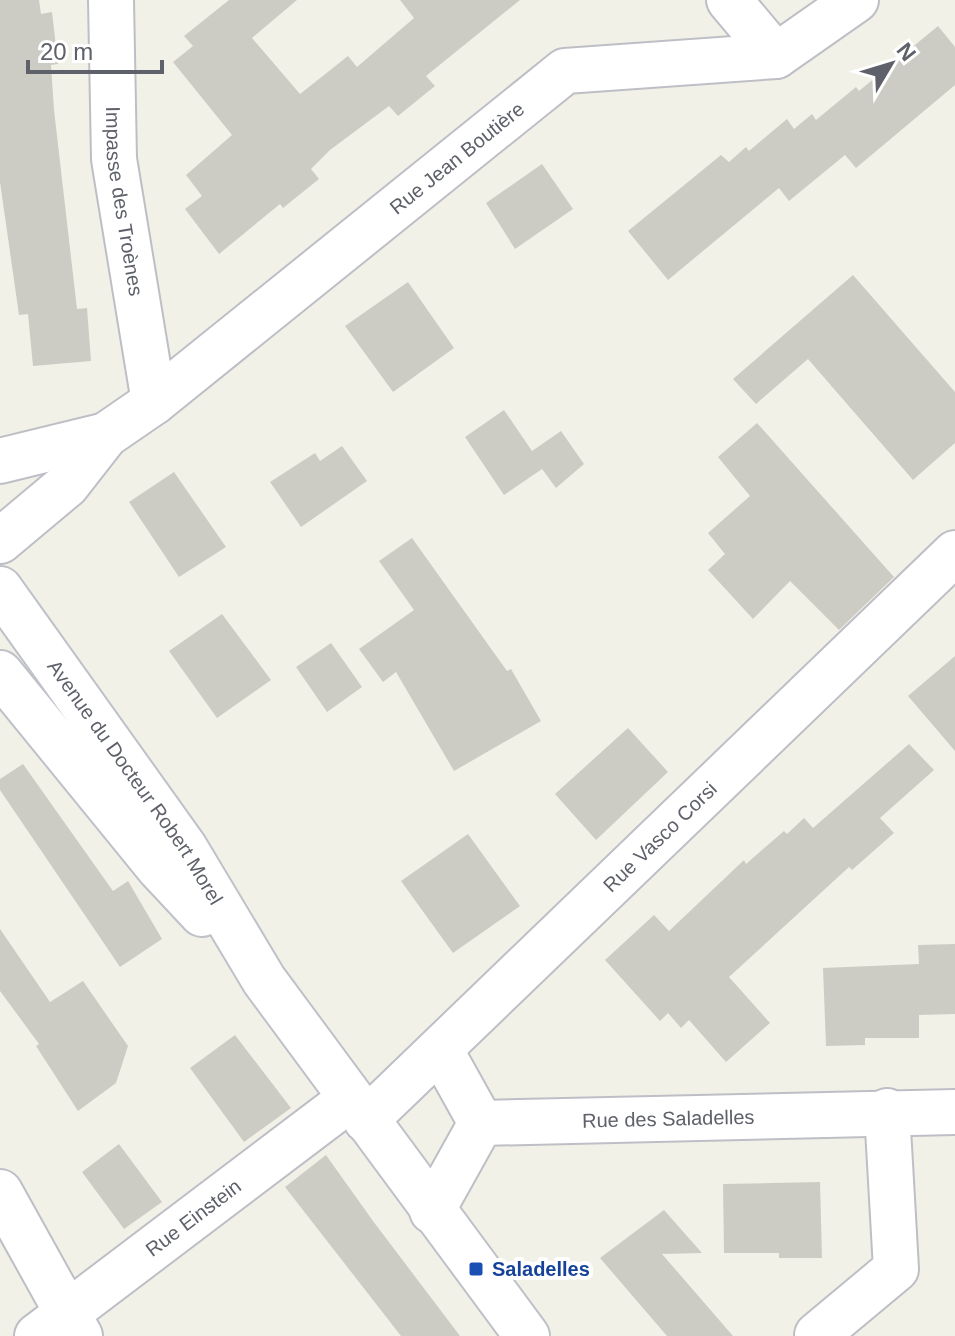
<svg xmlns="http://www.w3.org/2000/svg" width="955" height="1336" viewBox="0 0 955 1336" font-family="Helvetica,sans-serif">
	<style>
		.building { fill: #cdccc4 }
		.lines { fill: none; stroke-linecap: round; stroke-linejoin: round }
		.street-casing { stroke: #bebfc6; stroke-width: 48 }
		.secondary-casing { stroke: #bfc1c9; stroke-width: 48 }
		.street { stroke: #fff; stroke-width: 44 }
		.secondary { stroke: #fff; stroke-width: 44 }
		.transit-dot { fill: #1a4fb4; stroke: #fff; stroke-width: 3 }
		.labels { text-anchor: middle; stroke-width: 8; stroke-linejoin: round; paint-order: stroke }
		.street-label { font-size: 20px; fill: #5e6169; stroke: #fff }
		.transit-label { font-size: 20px; font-weight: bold; fill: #164399; stroke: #fff; text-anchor: start }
	</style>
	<rect width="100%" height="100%" fill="#f2f1e7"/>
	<!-- building -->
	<path class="building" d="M 0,0 L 39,0 L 41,14 L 52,12 L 58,64 L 51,65 L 54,110 L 77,309 L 87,308 L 91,361 L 33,366 L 28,314 L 19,315 L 0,182 Z
		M 229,0 L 297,0 L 252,38 L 300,94 L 348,56 L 357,67 L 414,18 L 400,0 L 520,0 L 426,76 L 435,86 L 398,116 L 389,106 L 330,150 L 311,169 L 319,179 L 283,208 L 280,204 L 219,254 L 185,209 L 202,196 L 186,175 L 232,135 L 173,62 L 193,46 L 184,36 Z
		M 938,26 L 955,47 L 955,85 L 856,168 L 845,155 L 789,201 L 779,188 L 668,280 L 628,231 L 721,155 L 729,162 L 746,147 L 749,151 L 787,119 L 794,129 L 812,114 L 816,120 L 856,87 L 859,91 Z
		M 542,164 L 573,209 L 515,249 L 486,203 Z
		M 853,275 L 955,392 L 955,443 L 913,480 L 808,359 L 756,404 L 733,379 Z
		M 408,282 L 454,348 L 393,392 L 345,326 Z
		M 504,410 L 532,451 L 561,431 L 584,464 L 556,488 L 542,469 L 504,495 L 465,437 Z
		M 757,423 L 894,577 L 839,630 L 790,581 L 753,619 L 708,570 L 725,554 L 708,533 L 750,496 L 718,457 Z
		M 342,446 L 367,481 L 301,527 L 270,482 L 315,453 L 320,461 Z
		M 174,472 L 226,547 L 179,577 L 129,502 Z
		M 412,538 L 507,671 L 511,669 L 541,721 L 454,771 L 396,672 L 383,682 L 359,649 L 414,610 L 379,561 Z
		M 222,614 L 271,680 L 217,718 L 169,651 Z
		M 331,643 L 362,687 L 327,712 L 296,667 Z
		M 955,656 L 955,751 L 908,696 Z
		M 628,728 L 668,772 L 596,840 L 555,794 Z
		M 909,744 L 934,770 L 880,818 L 894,833 L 852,870 L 849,867 L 729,977 L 770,1023 L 726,1062 L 689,1020 L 681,1028 L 668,1013 L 660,1021 L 605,960 L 654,915 L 669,931 L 744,860 L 746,864 L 784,831 L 787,834 L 804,818 L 813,828 Z
		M 23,764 L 113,891 L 128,881 L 162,939 L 120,967 L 0,790 L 0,779 Z
		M 468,834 L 520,906 L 453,953 L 401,881 Z
		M 0,929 L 50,1002 L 83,981 L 128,1046 L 116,1083 L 78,1111 L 36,1046 L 39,1044 L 0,991 Z
		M 955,944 L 955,1014 L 919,1015 L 919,1038 L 865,1038 L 865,1045 L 826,1046 L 823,968 L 919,964 L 918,945 Z
		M 235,1035 L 291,1108 L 244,1142 L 190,1068 Z
		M 119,1144 L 162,1202 L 124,1229 L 82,1172 Z
		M 326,1155 L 373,1221 L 460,1336 L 401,1336 L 285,1187 Z
		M 820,1182 L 822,1258 L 779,1258 L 779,1253 L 724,1253 L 723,1184 Z
		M 664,1210 L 702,1253 L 662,1254 L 733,1336 L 667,1336 L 600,1258 Z"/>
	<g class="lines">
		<!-- street casing -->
		<g class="street-casing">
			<g id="street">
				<path id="s1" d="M 111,0 L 114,159 L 154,402"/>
				<path d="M 729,0 L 776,56"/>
				<path d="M 0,461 L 106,435"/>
				<path id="s2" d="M 0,541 L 67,485 L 106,435 L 154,402 L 565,71 L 776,56 L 856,0"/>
				<path d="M 441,1051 L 481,1123"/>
				<path id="s3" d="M 366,1120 L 955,553"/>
				<path d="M 0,1192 L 80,1336"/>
				<path id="s4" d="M 432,1211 L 481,1123 L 955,1112"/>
				<path d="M 817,1335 L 896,1269 L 887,1111"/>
				<path id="s5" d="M 37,1336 L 350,1099"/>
			</g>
		</g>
		<!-- secondary casing -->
		<g class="secondary-casing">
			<g id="secondary">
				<path id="s6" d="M 0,589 L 185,848 L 264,980 L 527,1336"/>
				<path d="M 0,673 L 159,868 L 202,914"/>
			</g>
		</g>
		<!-- street -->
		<use href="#street" class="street"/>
		<!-- secondary -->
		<use href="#secondary" class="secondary"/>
	</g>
	<!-- markers -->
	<rect class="transit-dot" x="468" y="1261" width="16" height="16" rx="4"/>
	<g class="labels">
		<!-- street labels -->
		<g class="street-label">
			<text dy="7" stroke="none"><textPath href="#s2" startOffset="598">Rue Jean Boutière</textPath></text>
			<text dy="7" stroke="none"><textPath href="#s1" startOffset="202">Impasse des Troènes</textPath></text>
			<text dy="7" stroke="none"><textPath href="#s6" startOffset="236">Avenue du Docteur Robert Morel</textPath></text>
			<text dy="7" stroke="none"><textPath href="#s3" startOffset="408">Rue Vasco Corsi</textPath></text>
			<text dy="7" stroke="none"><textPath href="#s4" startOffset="288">Rue des Saladelles</textPath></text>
			<text dy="7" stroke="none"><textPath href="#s5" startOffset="196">Rue Einstein</textPath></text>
		</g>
		<!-- transit labels -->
		<g class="transit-label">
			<text x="492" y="1276">Saladelles</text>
		</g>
	</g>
	<!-- north arrow -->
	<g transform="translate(891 64) rotate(52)" stroke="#ffffff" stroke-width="6" paint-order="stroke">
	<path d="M0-6L14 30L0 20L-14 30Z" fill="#5e6169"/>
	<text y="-12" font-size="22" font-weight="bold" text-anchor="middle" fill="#5e6169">N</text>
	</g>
	<!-- scale -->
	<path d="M28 60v12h134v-12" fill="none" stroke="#5e6169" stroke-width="4"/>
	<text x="40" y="60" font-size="24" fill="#5e6169" stroke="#ffffff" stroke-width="6" paint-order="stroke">20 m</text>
</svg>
